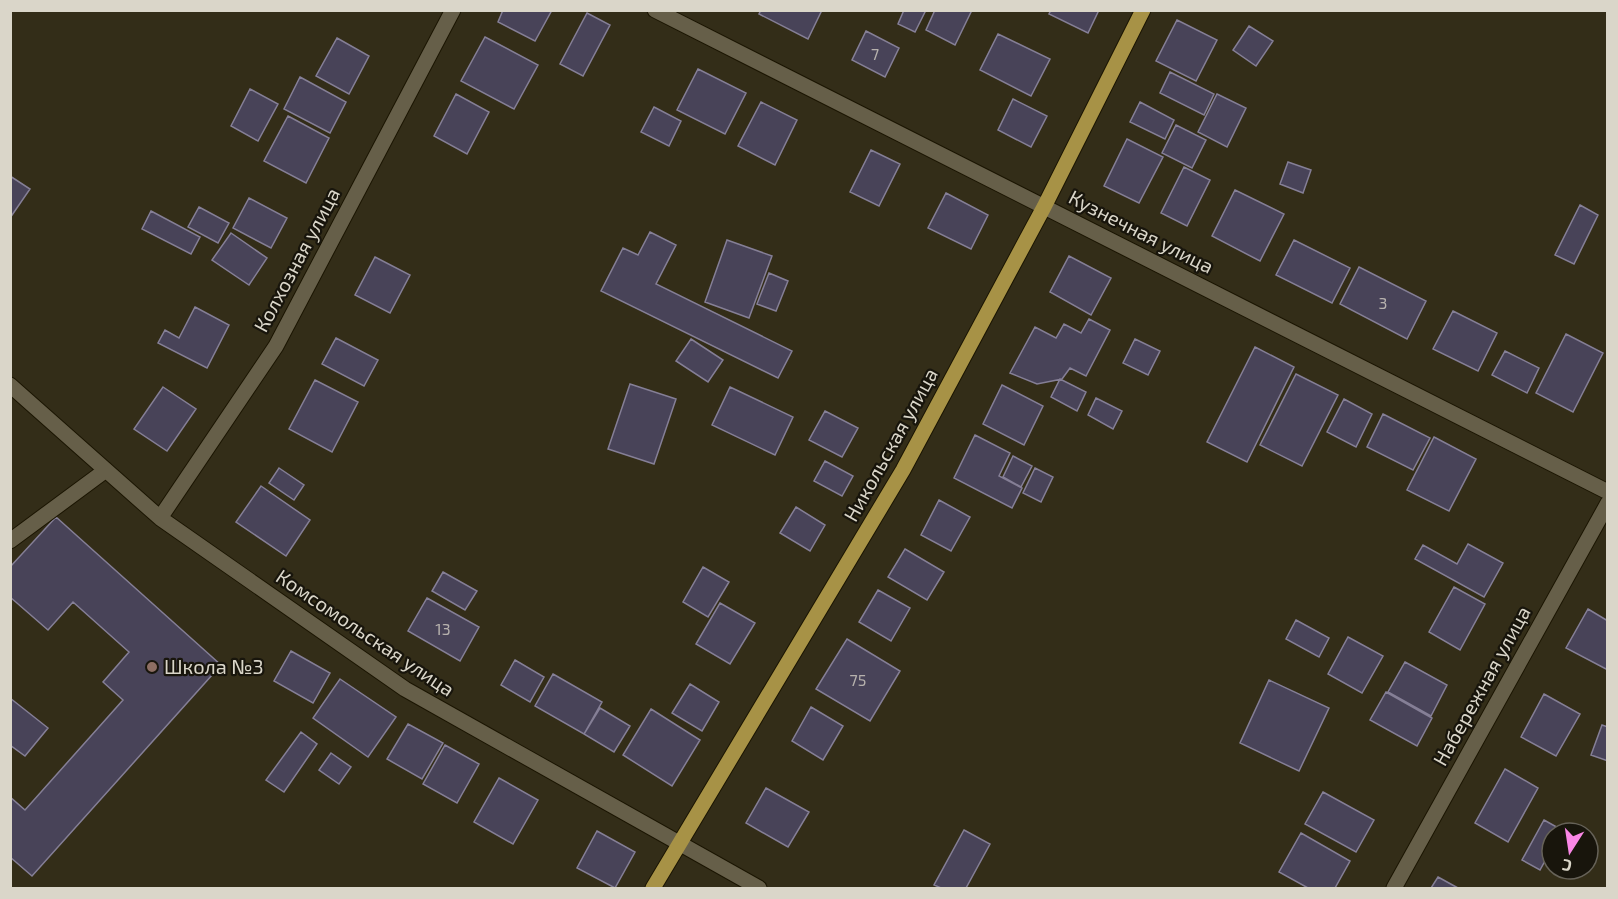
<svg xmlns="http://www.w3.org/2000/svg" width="1618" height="899" viewBox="0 0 1618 899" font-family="'Exo 2',sans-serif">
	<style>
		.building { fill: #484358; stroke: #857f96; stroke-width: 1.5 }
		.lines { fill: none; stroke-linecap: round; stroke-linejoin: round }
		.minor-casing { stroke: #1b1502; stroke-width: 17 }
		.major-casing { stroke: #1b1502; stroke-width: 17 }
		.minor { stroke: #665f49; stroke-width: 15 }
		.major { stroke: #a79246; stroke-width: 15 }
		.education-dot { fill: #8d6e63; stroke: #18150c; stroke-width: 2 }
		.labels { text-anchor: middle; stroke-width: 4.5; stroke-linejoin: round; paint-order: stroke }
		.number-label { font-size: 16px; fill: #b6b1ad }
		.street-label { font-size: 20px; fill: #dad6c9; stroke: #18150c }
		.poi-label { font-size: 20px; fill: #dad6c9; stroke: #18150c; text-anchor: start }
	</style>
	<rect width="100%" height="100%" fill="#332d18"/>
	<!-- building -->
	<path class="building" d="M 503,10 L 552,10 L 535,41 L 498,22 Z
		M 761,10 L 822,10 L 808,39 L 759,14 Z
		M 904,10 L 926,10 L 915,32 L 898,24 Z
		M 935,10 L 972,10 L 955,45 L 926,30 Z
		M 1051,10 L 1099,10 L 1088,33 L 1049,14 Z
		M 587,13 L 610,25 L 583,76 L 560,64 Z
		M 1177,20 L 1217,40 L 1196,81 L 1156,61 Z
		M 1249,26 L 1273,41 L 1256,66 L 1233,50 Z
		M 866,31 L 899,48 L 885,77 L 852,60 Z
		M 998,34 L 1050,59 L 1031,96 L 980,70 Z
		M 485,37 L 538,65 L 514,109 L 461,81 Z
		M 337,38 L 369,56 L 349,94 L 316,76 Z
		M 698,69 L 746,93 L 725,134 L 677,110 Z
		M 1170,72 L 1214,94 L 1204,115 L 1160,93 Z
		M 300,77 L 346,102 L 330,133 L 284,109 Z
		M 250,89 L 278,104 L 258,141 L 231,126 Z
		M 456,94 L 489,112 L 467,154 L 434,136 Z
		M 1217,94 L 1246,108 L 1227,147 L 1198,132 Z
		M 1013,99 L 1047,116 L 1031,147 L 998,130 Z
		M 761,102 L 797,120 L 775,165 L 738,146 Z
		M 1140,102 L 1174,120 L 1165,139 L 1130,122 Z
		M 654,107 L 681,121 L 669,146 L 641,132 Z
		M 288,116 L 329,138 L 306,183 L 264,161 Z
		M 1176,125 L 1206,140 L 1192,168 L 1162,153 Z
		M 1127,139 L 1163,157 L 1139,203 L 1104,186 Z
		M 871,150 L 900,164 L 879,206 L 850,192 Z
		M 1288,162 L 1311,170 L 1303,193 L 1280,184 Z
		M 1184,167 L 1210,180 L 1187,226 L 1161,213 Z
		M 10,176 L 30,189 L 10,218 Z
		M 1235,190 L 1284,214 L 1260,261 L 1212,236 Z
		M 946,193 L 988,215 L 971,249 L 928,228 Z
		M 249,198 L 287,218 L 271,248 L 233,228 Z
		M 1580,205 L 1598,215 L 1574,264 L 1555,255 Z
		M 199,207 L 229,223 L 218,243 L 188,227 Z
		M 151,211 L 200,237 L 191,254 L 142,229 Z
		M 650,232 L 676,245 L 656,284 L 792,351 L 778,378 L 601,291 L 623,248 L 638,255 Z
		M 231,233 L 267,258 L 249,285 L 212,260 Z
		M 727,240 L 772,256 L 749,318 L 705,302 Z
		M 1294,240 L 1350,268 L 1332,303 L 1276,275 Z
		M 1069,256 L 1111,278 L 1091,315 L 1050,292 Z
		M 375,257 L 410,275 L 390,313 L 355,295 Z
		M 1359,267 L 1426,301 L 1407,339 L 1340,304 Z
		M 769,273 L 788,281 L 776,311 L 757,304 Z
		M 195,307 L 229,325 L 207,368 L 158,343 L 165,330 L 179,338 Z
		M 1453,311 L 1497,333 L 1478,371 L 1433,349 Z
		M 1089,319 L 1110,330 L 1086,376 L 1070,368 L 1062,379 L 1037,384 L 1010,373 L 1035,327 L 1056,338 L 1064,324 L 1081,333 Z
		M 1566,334 L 1603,353 L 1573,412 L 1536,393 Z
		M 336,338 L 378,360 L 364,386 L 322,364 Z
		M 691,339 L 723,360 L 708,382 L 676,361 Z
		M 1135,339 L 1160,351 L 1148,375 L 1123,363 Z
		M 1255,347 L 1294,367 L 1247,462 L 1207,442 Z
		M 1505,351 L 1539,368 L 1527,393 L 1492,375 Z
		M 1296,374 L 1338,395 L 1302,466 L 1260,445 Z
		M 1060,379 L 1086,392 L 1077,411 L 1051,397 Z
		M 315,380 L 358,402 L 332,452 L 289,429 Z
		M 630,384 L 676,399 L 654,464 L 608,449 Z
		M 1002,385 L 1043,406 L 1024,445 L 983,424 Z
		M 163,387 L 196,409 L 167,451 L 134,429 Z
		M 730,387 L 793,417 L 775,455 L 712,425 Z
		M 1096,398 L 1122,411 L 1113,429 L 1088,415 Z
		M 1344,399 L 1372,414 L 1356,447 L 1327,432 Z
		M 825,411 L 858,428 L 842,457 L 809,440 Z
		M 1383,414 L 1430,438 L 1413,470 L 1367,447 Z
		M 975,435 L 1010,453 L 999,476 L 1022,488 L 1012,508 L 954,478 Z
		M 1434,437 L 1476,459 L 1449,511 L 1407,490 Z
		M 1013,456 L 1032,466 L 1021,487 L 1003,477 Z
		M 825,461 L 853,476 L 842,496 L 814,481 Z
		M 279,468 L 304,485 L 294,500 L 269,483 Z
		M 1035,468 L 1053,477 L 1041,502 L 1023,493 Z
		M 261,486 L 310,520 L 286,556 L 236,522 Z
		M 939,500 L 970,517 L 951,551 L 921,535 Z
		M 796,507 L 825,525 L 810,551 L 780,533 Z
		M 56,517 L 221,665 L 32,876 L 10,857 L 10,797 L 25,810 L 123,700 L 103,682 L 129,652 L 73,602 L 48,630 L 10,597 L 10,567 Z
		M 1468,544 L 1503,563 L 1484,597 L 1415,559 L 1423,545 L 1457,564 Z
		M 905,549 L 944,572 L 927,600 L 888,577 Z
		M 703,567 L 729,582 L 708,617 L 683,602 Z
		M 443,572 L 477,591 L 465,610 L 432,591 Z
		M 1454,587 L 1485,604 L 1460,650 L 1429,632 Z
		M 878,590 L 910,608 L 891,641 L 859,622 Z
		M 427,598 L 479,627 L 460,661 L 408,631 Z
		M 720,603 L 755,623 L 730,664 L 696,644 Z
		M 1588,609 L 1608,621 L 1608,666 L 1606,669 L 1566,648 Z
		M 1296,620 L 1329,638 L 1319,657 L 1286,639 Z
		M 1348,637 L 1383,656 L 1362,693 L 1328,674 Z
		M 847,639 L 900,671 L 870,721 L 816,689 Z
		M 291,651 L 330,673 L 313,703 L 274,681 Z
		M 515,660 L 544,677 L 530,702 L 501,685 Z
		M 1405,662 L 1447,685 L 1431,716 L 1388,692 Z
		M 553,674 L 602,702 L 584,734 L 535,706 Z
		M 340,679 L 396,717 L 368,757 L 313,718 Z
		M 1269,680 L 1329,708 L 1299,771 L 1240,743 Z
		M 690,684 L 719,702 L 702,731 L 672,713 Z
		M 1386,692 L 1432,718 L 1417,746 L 1370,720 Z
		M 1544,694 L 1580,714 L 1556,756 L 1521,737 Z
		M 10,698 L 48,728 L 25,756 L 10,745 Z
		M 811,707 L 843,726 L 823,760 L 792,741 Z
		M 600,708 L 630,726 L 614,752 L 584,734 Z
		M 651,709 L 700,740 L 672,786 L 623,755 Z
		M 408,724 L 443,743 L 422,779 L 387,759 Z
		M 1602,725 L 1608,727 L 1608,761 L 1591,755 Z
		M 301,732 L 317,744 L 284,792 L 266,780 Z
		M 445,745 L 479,764 L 457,803 L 423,784 Z
		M 331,753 L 351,767 L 339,784 L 319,770 Z
		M 1505,769 L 1538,788 L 1508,842 L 1475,823 Z
		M 499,778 L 538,800 L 513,844 L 474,822 Z
		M 766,788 L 809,812 L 788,847 L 746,823 Z
		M 1323,792 L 1374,820 L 1356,852 L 1305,824 Z
		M 1544,820 L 1562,830 L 1560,833 L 1552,833 L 1552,848 L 1540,870 L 1522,860 Z
		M 964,830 L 990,844 L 966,888 L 941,888 L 934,885 Z
		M 597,831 L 635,852 L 615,888 L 577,868 Z
		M 1301,833 L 1350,861 L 1335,888 L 1308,888 L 1279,872 Z
		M 1438,877 L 1458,888 L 1431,888 Z"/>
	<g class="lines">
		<!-- minor casing -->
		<g class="minor-casing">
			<path id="minor" d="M 655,10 L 1608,492
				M 10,385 L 160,518 L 405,689 L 759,888
				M 160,518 L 276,346 L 453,10
				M 10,541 L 106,470
				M 1394,888 L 1608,503"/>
		</g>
		<!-- major casing -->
		<g class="major-casing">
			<path id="major" d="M 653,888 L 903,470 L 1044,207 L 1143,10"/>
		</g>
		<!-- minor -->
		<use href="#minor" class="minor"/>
		<!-- major -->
		<use href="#major" class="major"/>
	</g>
	<!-- markers -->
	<circle class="education-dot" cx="152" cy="667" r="6"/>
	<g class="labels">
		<!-- number labels -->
		<g class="number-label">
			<text x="875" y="60">7</text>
			<text x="1383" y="309">3</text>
			<text x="443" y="635">13</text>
			<text x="858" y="686">75</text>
		</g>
		<!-- street labels -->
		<g class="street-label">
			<text transform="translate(1141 232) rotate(27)" y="7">Кузнечная улица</text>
			<text transform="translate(297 260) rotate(-62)" y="7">Колхозная улица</text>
			<text transform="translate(891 445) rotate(-61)" y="7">Никольская улица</text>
			<text transform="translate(365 633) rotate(34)" y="7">Комсомольская улица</text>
			<text transform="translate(1482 686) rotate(-61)" y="7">Набережная улица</text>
		</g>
		<!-- poi labels -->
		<g class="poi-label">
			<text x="164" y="674">Школа №3</text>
		</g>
	</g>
	<!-- border -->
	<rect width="1618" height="899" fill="none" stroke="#dad6c9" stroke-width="24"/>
	<!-- north arrow -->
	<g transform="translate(1570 851) rotate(192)"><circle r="28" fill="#18150c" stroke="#666258" stroke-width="1.5"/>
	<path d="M0-4.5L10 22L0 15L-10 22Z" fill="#fa87e7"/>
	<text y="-9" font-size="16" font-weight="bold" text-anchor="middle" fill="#dad6c9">С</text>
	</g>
</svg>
